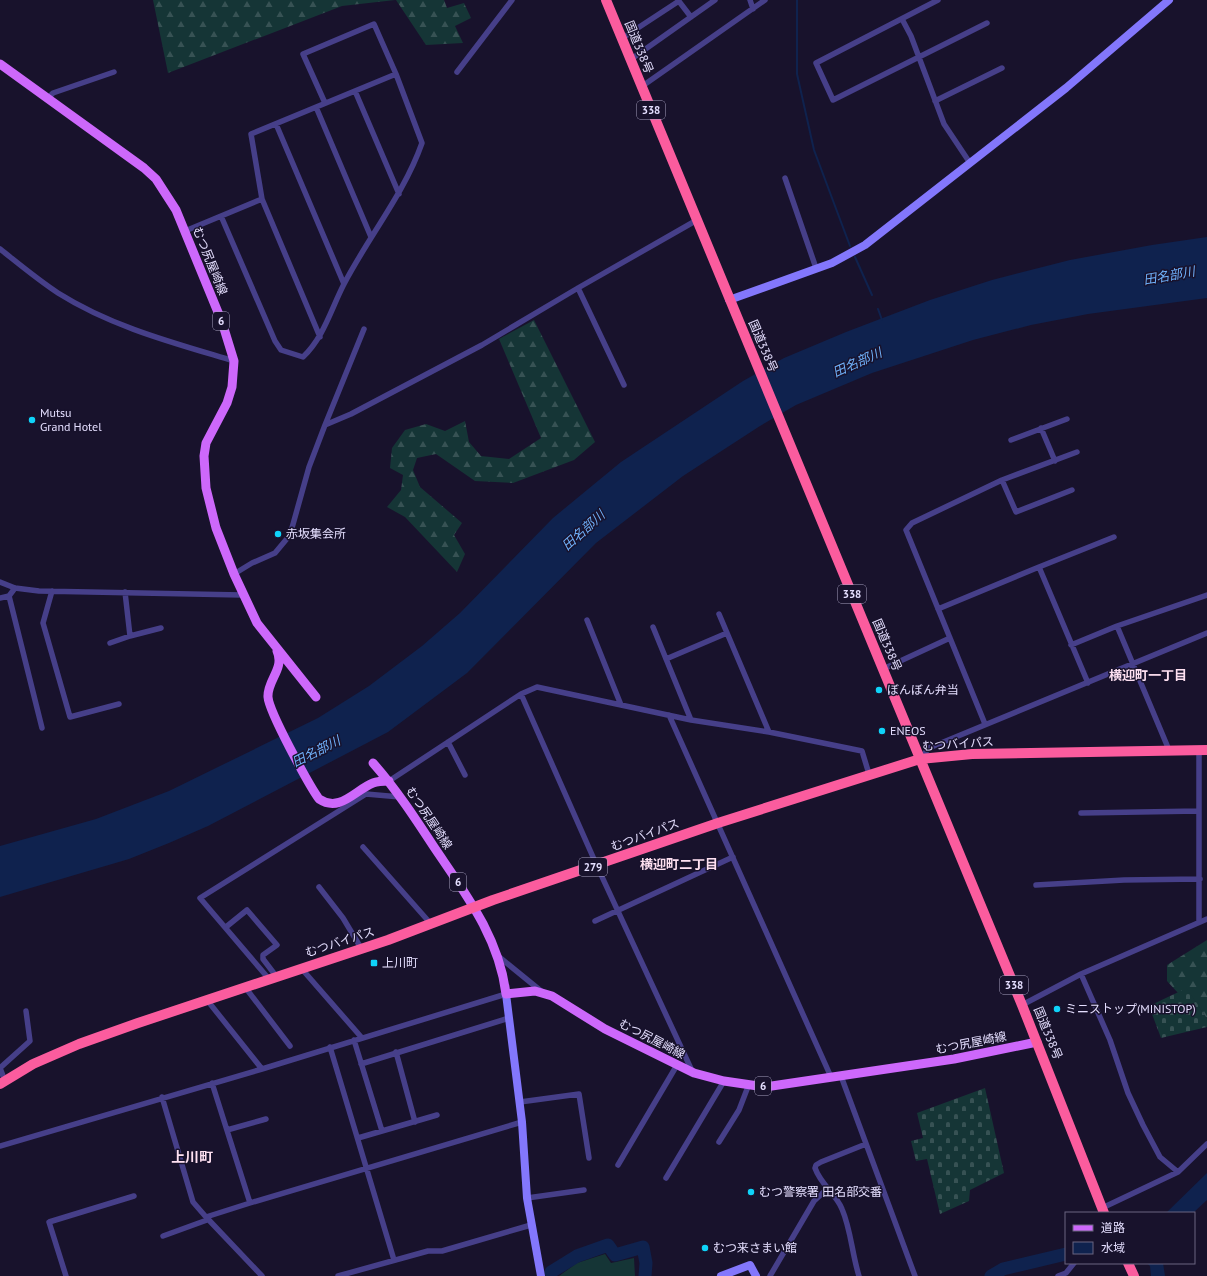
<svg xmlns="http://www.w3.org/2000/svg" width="1207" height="1276" viewBox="0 0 1207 1276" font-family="'PT Sans','Noto Sans JP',sans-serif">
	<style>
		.forest { fill: url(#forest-firs) }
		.cemetery { fill: url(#cemetery-stones) }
		.park { fill: #153536 }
		.water { fill: #0f224e }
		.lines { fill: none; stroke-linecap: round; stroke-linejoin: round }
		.stream { stroke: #0f224e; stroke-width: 2 }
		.river { stroke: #0f224e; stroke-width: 13 }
		.street { stroke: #463f89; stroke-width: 5.5 }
		.secondary { stroke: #8377fc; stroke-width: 8 }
		.primary { stroke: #cd68fb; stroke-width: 9 }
		.highway { stroke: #fb5c9e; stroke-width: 10 }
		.poi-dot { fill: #0fd3f9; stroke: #18122c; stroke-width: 1.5 }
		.labels { text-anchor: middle; stroke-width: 3; stroke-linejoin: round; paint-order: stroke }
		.shield { fill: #18122c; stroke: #a7a1bf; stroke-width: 1 }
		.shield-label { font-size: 11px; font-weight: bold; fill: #e4defe }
		.street-label { font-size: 12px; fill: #e4defe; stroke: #18122c }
		.poi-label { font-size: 12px; fill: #e4defe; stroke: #18122c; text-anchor: start }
		.water-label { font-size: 13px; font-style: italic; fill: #6fb1fb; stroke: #18122c }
		.neighbourhood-label { font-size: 13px; font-weight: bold; fill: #fee0f1; stroke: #18122c }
		.quarter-label { font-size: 14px; font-weight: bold; fill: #fee0f1; stroke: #18122c }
	</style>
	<defs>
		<pattern id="forest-firs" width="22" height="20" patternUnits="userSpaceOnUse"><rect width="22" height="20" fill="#153536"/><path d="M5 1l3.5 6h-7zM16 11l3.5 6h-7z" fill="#375254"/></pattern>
		<pattern id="cemetery-stones" width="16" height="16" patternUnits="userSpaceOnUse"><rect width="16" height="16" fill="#153536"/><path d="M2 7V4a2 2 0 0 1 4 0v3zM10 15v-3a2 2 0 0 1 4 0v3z" fill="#375254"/></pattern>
	</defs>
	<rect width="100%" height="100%" fill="#18122c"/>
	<!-- forest -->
	<path class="forest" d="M 153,0 L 395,0 L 342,6 L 168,73 Z
		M 396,0 L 444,0 L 447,8 L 464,3 L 471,18 L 455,26 L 463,43 L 426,45 Z
		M 534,320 L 595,442 L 574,460 L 513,483 L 475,481 L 436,454 L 417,458 L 413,470 L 420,487 L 462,523 L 454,535 L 465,554 L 457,572 L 405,517 L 387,507 L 401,490 L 403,475 L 390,468 L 392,448 L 405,430 L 426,424 L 445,431 L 465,421 L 469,442 L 481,456 L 509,459 L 541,438 L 499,339 Z
		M 1207,940 L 1207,1019 L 1187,989 L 1178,993 L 1167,981 L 1167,965 Z"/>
	<!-- cemetery -->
	<path class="cemetery" d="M 1187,988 L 1207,1019 L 1207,1027 L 1161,1038 L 1149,1006 Z
		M 985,1088 L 1004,1173 L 970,1190 L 969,1201 L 940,1214 L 927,1159 L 916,1161 L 911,1141 L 923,1138 L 917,1113 Z"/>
	<!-- park -->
	<path class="park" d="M 605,1254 L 611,1263 L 634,1258 L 635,1276 L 559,1276 L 577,1263 Z"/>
	<!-- water -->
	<path class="water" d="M 1207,237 L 1207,298 L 1088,314 L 1031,325 L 973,340 L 872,373 L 796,405 L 760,426 L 683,476 L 596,543 L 467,673 L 388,732 L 208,826 L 169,843 L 129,859 L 0,897 L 0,846 L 96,819 L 169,791 L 318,718 L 369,686 L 422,646 L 460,613 L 553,518 L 621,462 L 743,381 L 784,358 L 846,332 L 930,300 L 992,280 L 1070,260 L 1152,245 Z
		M 1207,1173 L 1207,1200 L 1193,1213 L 1166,1213 Z
		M 1147,1263 L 1163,1263 L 1165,1276 L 1151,1276 L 1150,1266 Z"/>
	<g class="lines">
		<!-- stream -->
		<path class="stream" d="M 797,0 L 797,74 L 814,150 L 850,246
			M 855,257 L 872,295
			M 878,309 L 882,320"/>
		<!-- river -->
		<path class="river" d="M 551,1272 L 577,1256 L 608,1245 L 615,1255 L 643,1247 L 646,1263 L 645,1276
			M 991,1276 L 1003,1269 L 1066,1254"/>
		<!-- street -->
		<path class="street" d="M 678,0 L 691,17
			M 750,0 L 753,9
			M 938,0 L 816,63 L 833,100 L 987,23
			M 902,19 L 911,36 L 944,124 L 970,163
			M 621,39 L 679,1
			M 630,60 L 715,0
			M 457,72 L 512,0
			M 641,87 L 765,0
			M 355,91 L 399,194
			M 48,98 L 53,93 L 114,72
			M 935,101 L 1002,68
			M 316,107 L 371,237
			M 276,124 L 344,284
			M 785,178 L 816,268
			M 262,199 L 320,337
			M 221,216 L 275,341 L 281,350 L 303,357 C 324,337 331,309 344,284 C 369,236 404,194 422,143 L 396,74 L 374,24 L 303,54 L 325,103
			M 185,231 L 262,199 L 251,134 L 396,74
			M 0,249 C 19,264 38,280 58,293 C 112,327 174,343 234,361
			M 578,288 L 624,385
			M 325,425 L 364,329
			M 1041,428 L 1055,461
			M 1011,440 L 1067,419
			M 1002,480 L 1016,512 L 1072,490
			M 1039,567 L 1114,537
			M 234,574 L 252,563 L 275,553 L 290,535 L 309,467 L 325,425 L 351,414 L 482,345 L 578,288 L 697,220
			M 0,582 L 15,588 L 39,591 L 242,595
			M 52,591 L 43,623 L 70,717 L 119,704
			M 9,596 L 42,728
			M 0,598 L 9,596 L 15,588
			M 938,609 L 1039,567 L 1088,683
			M 719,614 L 769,732
			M 587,620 L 621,705
			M 1117,626 L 1169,750
			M 653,627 L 691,720
			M 130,636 L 161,628
			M 110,643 L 130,636 L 125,592
			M 1071,645 L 1117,626 L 1207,595
			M 666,659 L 727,633
			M 883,669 L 950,638
			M 521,694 L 597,866 L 693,1073
			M 669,715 L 831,1077
			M 985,724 L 906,530 L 912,523 L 1002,480 L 1077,452
			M 448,742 L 465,775
			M 1199,750 L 1199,922
			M 920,759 L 929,748 L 1207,633
			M 389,781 L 521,694 L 537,687 L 691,720 L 769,732 L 862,751 L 869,774
			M 1081,813 L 1199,811
			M 363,847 L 431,924
			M 1036,885 L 1124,880 L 1200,879
			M 319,887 L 343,918 L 361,948
			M 595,921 L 733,857
			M 226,927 L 247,910 L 277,945 L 263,955 L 263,959 L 276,976
			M 498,956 L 541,991
			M 301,968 L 362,1038
			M 1081,974 L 1110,1040 L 1128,1093 L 1143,1125 L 1160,1157 L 1178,1172
			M 269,979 L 200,898 L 366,794 L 400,797
			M 245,987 L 290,1046
			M 207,1000 L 262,1069
			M 1022,1005 L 1081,974 L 1207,919
			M 354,1040 L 382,1131
			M 330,1047 L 394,1260
			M 396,1052 L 415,1122
			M 361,1064 L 509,1018
			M 841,1076 L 915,1276
			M 5,1081 L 0,1068 L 30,1041 L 26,1011
			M 212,1083 L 250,1203
			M 162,1097 L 193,1202 L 206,1217 L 250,1203 L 522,1122
			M 520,1102 L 579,1094 L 589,1158
			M 227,1130 L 266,1119
			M 358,1138 L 437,1115
			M 719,1142 L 739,1110 L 749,1084
			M 0,1146 L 262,1069 L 506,994
			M 618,1165 L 677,1065
			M 666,1178 L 724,1081
			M 527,1198 L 584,1190
			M 1102,1208 L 1178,1172 L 1207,1144
			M 206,1217 L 262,1276
			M 163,1236 L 207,1220
			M 66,1276 L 49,1222 L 134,1196
			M 338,1276 L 428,1251 L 442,1251 L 531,1225
			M 770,1276 L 814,1201 L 827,1189
			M 859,1276 C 852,1254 851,1230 842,1209 C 836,1194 821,1185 815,1168 L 816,1165 L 821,1162 L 866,1144
			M 1058,1276 L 1066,1273 L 1074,1263"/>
		<!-- secondary -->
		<path class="secondary" d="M 729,300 L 832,263 L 865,245 L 1066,88 L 1169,0
			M 506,994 L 522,1122 L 527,1198 L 541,1276
			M 721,1276 L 750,1265 L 756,1276"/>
		<!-- primary -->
		<path class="primary" d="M 0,64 L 144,168 L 156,179 L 176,210 L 222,322 L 234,361 L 232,387 L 227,403 L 206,443 L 204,456 L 206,488 L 216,528 L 234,574 L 257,623 L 316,697
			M 277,651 C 285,669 267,680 268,697 C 269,712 309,785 319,799 C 340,813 355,790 373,783 C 378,781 384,781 389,781
			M 373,763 C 396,789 415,818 434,847 C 465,893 499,937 506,994 L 535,991 L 552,996 L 605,1029 L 694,1073 L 724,1081 L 765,1087 L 954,1059 L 1037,1042"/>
		<!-- highway -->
		<path class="highway" d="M 606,0 L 1022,1005 L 1104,1213
			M 0,1084 L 33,1064 L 79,1044 L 138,1023 L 388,940 L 493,900 L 718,823 L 920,759 L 972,754 L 1207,750
			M 1128,1263 L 1134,1276"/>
	</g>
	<!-- markers -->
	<g class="poi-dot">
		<circle cx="32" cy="420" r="4"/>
		<circle cx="278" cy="534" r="4"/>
		<circle cx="879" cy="690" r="4"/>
		<circle cx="882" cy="731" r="4"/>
		<rect x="370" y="959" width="8" height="8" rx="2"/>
		<circle cx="1057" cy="1009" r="4"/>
		<circle cx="751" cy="1192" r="4"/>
		<circle cx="705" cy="1248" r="4"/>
	</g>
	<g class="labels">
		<!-- shield labels -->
		<g class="shield">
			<rect x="637" y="101" width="28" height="18" rx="3"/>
			<rect x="213" y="312" width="16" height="18" rx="3"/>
			<rect x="838" y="585" width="28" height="18" rx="3"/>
			<rect x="579" y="858" width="28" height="18" rx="3"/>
			<rect x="450" y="873" width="16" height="18" rx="3"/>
			<rect x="1000" y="976" width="28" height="18" rx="3"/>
			<rect x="755" y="1077" width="16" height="18" rx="3"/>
		</g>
		<g class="shield-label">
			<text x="651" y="114">338</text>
			<text x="221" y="325">6</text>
			<text x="852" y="598">338</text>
			<text x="593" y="871">279</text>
			<text x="458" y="886">6</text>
			<text x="1014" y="989">338</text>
			<text x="763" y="1090">6</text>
		</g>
		<!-- street labels -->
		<g class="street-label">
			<text transform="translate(639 47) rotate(68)" y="4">国道338号</text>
			<text transform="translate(210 261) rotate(68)" y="4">むつ尻屋崎線</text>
			<text transform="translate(763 346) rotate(67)" y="4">国道338号</text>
			<text transform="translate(887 645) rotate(67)" y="4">国道338号</text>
			<text transform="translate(958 744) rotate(-4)" y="4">むつバイパス</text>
			<text transform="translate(429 818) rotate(56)" y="4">むつ尻屋崎線</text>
			<text transform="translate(645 835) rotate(-20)" y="4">むつバイパス</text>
			<text transform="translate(340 942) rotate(-18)" y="4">むつバイパス</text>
			<text transform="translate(1048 1033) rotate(68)" y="4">国道338号</text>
			<text transform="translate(652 1039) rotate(27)" y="4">むつ尻屋崎線</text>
			<text transform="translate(971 1043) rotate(-11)" y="4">むつ尻屋崎線</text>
		</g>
		<!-- poi labels -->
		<g class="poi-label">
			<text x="40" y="417">Mutsu<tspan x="40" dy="14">Grand Hotel</tspan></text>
			<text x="286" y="538">赤坂集会所</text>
			<text x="887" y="694">ぼんぼん弁当</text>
			<text x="890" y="735">ENEOS</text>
			<text x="382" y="967">上川町</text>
			<text x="1065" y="1013">ミニストップ(MINISTOP)</text>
			<text x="759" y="1196">むつ警察署 田名部交番</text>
			<text x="713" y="1252">むつ来さまい館</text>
		</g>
		<!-- water labels -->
		<g class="water-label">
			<text transform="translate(1169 275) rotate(-10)" y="5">田名部川</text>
			<text transform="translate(857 362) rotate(-24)" y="5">田名部川</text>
			<text transform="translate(583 530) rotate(-42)" y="5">田名部川</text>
			<text transform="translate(316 751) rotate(-27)" y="5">田名部川</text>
		</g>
		<!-- neighbourhood labels -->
		<g class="neighbourhood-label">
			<text x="1148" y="680">横迎町一丁目</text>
			<text x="679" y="869">横迎町二丁目</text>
		</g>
		<!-- quarter labels -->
		<g class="quarter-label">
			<text x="192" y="1162">上川町</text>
		</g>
	</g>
	<!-- legend -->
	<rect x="1065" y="1212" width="130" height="52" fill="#18122c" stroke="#6a6480"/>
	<rect x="1073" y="1225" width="20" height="6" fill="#cd68fb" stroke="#6a6480"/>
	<text x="1101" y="1232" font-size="12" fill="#e4defe">道路</text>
	<rect x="1073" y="1242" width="20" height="12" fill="#0f224e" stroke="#6a6480"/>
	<text x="1101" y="1252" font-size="12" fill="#e4defe">水域</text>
</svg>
